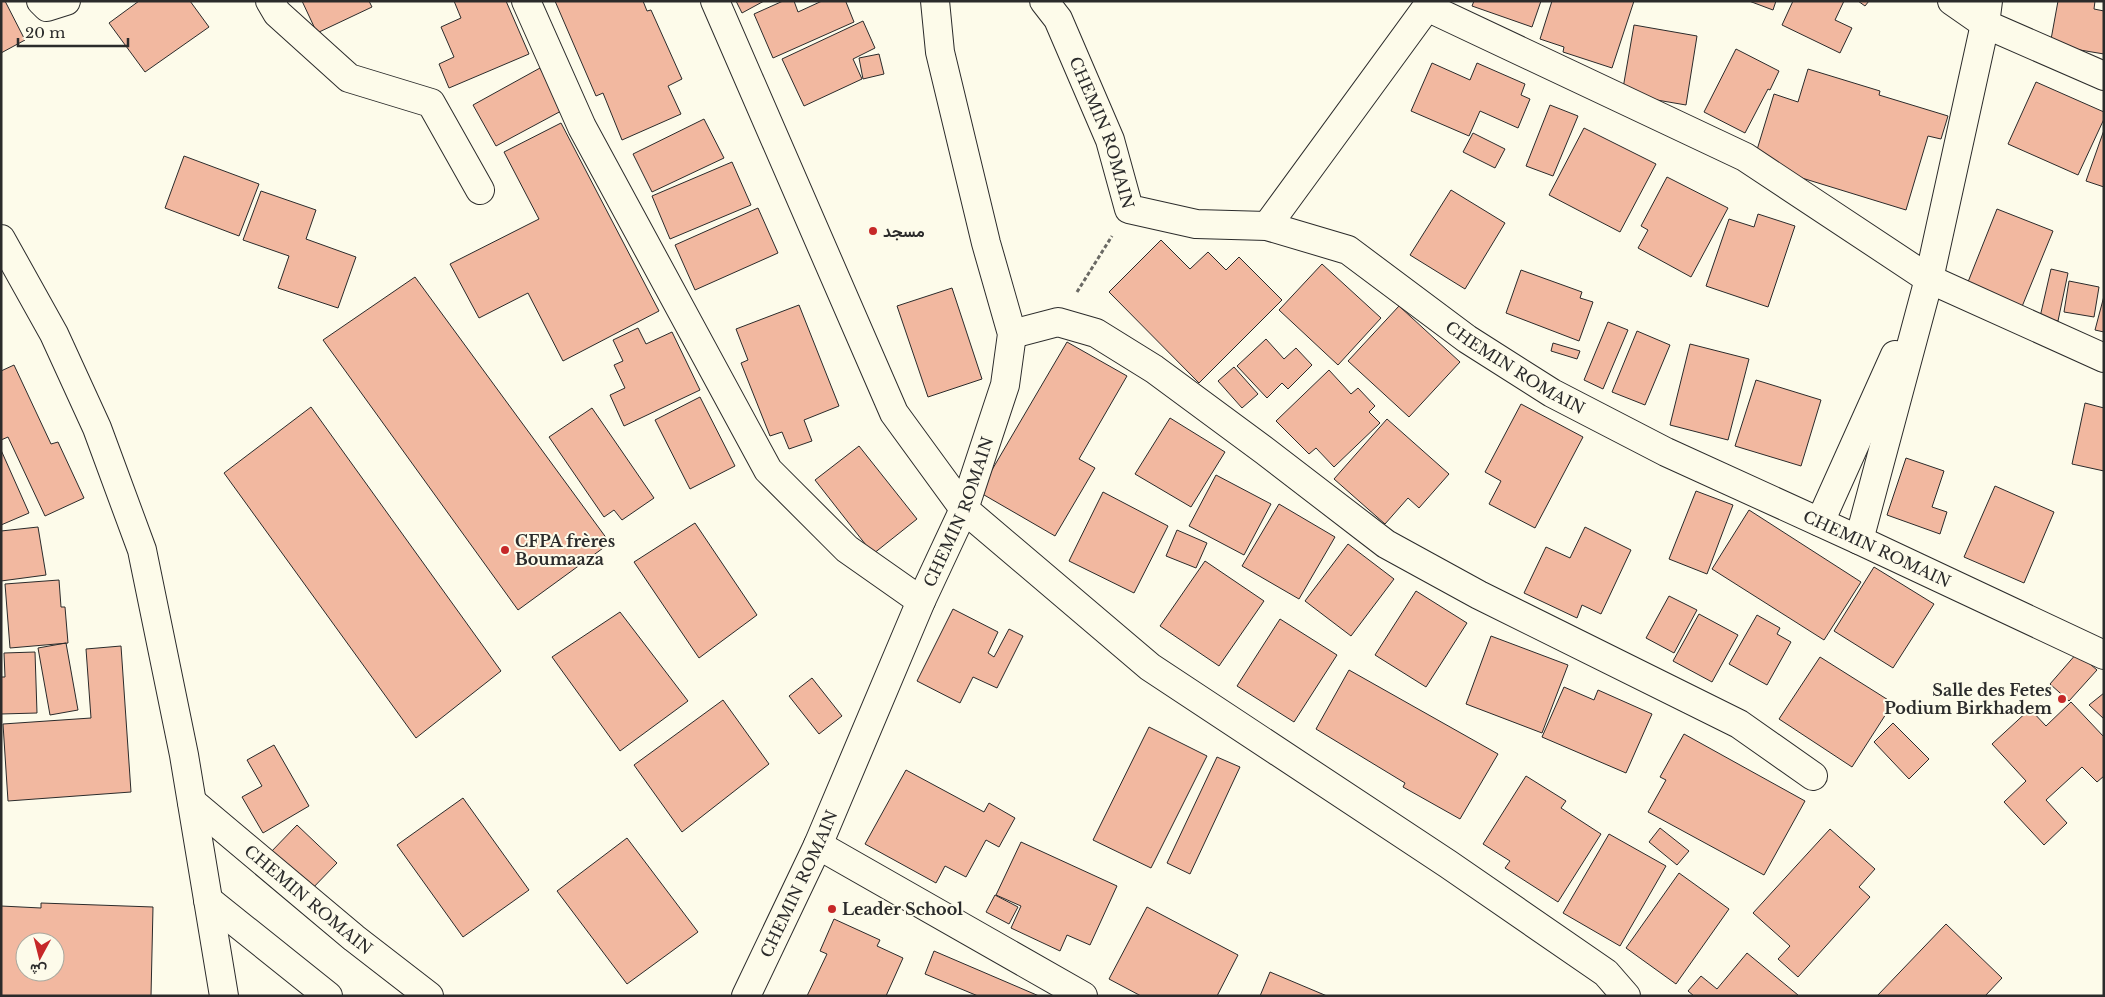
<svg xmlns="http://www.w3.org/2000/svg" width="2105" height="997" viewBox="0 0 2105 997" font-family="'Libre Baskerville',Vazirmatn,serif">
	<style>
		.building { fill: #f2b8a0; stroke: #2b2b2b; fill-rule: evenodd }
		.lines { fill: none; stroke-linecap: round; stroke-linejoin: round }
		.minor-casing { stroke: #2b2b2b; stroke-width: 30 }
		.major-casing { stroke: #2b2b2b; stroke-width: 30 }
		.path { stroke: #6a6964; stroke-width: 3; stroke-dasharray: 4 2.5; stroke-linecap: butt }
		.minor { stroke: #fdfbea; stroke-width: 28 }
		.major { stroke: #fdfbea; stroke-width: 28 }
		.poi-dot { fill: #c62828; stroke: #fdfbea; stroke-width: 2 }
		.labels { text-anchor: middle; stroke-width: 4; stroke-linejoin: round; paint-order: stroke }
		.street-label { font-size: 16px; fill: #2b2b2b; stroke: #fdfbea }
		.poi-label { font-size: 16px; font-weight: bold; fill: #2b2b2b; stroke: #fdfbea; text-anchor: start }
	</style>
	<rect width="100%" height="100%" fill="#fdfbea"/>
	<!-- building -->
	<path class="building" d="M 1,1 L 5,1 L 25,40 L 1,53 Z
		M 139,1 L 190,1 L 209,27 L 145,72 L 109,23 Z
		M 302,1 L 369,1 L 372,7 L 317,33 Z
		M 454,1 L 506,1 L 529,54 L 449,88 L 439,64 L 454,57 L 441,27 L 461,18 Z
		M 555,1 L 643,1 L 647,11 L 651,10 L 682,79 L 668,86 L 681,114 L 622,140 L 603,93 L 596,96 Z
		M 736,1 L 764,1 L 742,13 Z
		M 783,1 L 794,1 L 798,12 L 822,1 L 847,1 L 846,2 L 854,22 L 773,58 L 754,14 Z
		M 1474,1 L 1541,1 L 1532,27 L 1472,6 Z
		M 1552,1 L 1634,1 L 1612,68 L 1563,52 L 1564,47 L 1540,39 Z
		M 1749,1 L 1776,1 L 1773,10 Z
		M 1793,1 L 1844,1 L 1835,20 L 1852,28 L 1840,53 L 1782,25 Z
		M 1858,1 L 1869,1 L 1865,6 Z
		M 2058,1 L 2095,1 L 2094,9 L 2104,11 L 2104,54 L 2050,45 Z
		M 863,21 L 875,48 L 853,59 L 862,79 L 804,106 L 782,59 Z
		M 1634,25 L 1697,36 L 1686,105 L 1622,94 Z
		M 1736,49 L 1779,71 L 1770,90 L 1768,89 L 1745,133 L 1704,112 Z
		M 879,54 L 884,74 L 863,79 L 859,58 Z
		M 1432,63 L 1470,80 L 1477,63 L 1525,84 L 1521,95 L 1530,99 L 1518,128 L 1480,111 L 1469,136 L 1411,111 Z
		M 540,68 L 563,110 L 496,146 L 473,105 Z
		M 1808,69 L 1880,91 L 1879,95 L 1948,116 L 1941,139 L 1928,136 L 1906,210 L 1753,163 L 1774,94 L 1798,102 Z
		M 2036,82 L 2104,112 L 2104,119 L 2078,175 L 2008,144 Z
		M 1550,105 L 1578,116 L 1553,176 L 1526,166 Z
		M 704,119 L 724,158 L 652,192 L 633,154 Z
		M 561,123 L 659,311 L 563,361 L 528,293 L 479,318 L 450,264 L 539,219 L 504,152 Z
		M 1584,128 L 1656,164 L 1620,232 L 1549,195 Z
		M 2104,130 L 2104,187 L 2086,181 Z
		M 1473,133 L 1505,149 L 1495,168 L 1463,152 Z
		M 184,156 L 259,184 L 239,236 L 165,208 Z
		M 732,162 L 751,205 L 670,239 L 652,196 Z
		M 1667,177 L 1728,208 L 1691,277 L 1638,248 L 1648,230 L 1641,226 Z
		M 1451,190 L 1505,223 L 1465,289 L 1410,255 Z
		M 261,191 L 316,210 L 306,239 L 356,257 L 338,308 L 278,288 L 289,256 L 243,240 Z
		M 758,208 L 778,253 L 695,290 L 675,245 Z
		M 1997,209 L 2053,231 L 2021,309 L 1966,287 Z
		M 1758,214 L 1795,226 L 1768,307 L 1706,286 L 1729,219 L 1754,227 Z
		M 1161,240 L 1190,269 L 1208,252 L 1226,270 L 1239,257 L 1282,300 L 1199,383 L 1109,292 Z
		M 1322,264 L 1381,318 L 1338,365 L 1279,310 Z
		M 2051,269 L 2068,273 L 2058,321 L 2040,317 Z
		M 1521,270 L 1582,292 L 1580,298 L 1593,302 L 1579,341 L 1506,313 Z
		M 415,277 L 610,543 L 518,610 L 323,340 Z
		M 2069,281 L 2099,287 L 2094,317 L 2064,312 Z
		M 952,288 L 982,379 L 928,397 L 897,306 Z
		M 2104,296 L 2104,332 L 2095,330 Z
		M 799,305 L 839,406 L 804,420 L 812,441 L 789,449 L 782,432 L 770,436 L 741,363 L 748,360 L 736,329 Z
		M 1399,306 L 1460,362 L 1409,417 L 1348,361 Z
		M 1608,322 L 1628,330 L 1603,389 L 1584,380 Z
		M 638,328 L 646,344 L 672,332 L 700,390 L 624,426 L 610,395 L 625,388 L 614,365 L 623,361 L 613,340 Z
		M 1637,331 L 1670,345 L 1645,405 L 1612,392 Z
		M 1266,339 L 1284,359 L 1296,348 L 1312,365 L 1288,389 L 1282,383 L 1267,398 L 1237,366 Z
		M 1067,342 L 1127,376 L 1079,459 L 1095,468 L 1055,536 L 979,492 Z
		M 1553,343 L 1580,351 L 1577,359 L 1551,351 Z
		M 1690,344 L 1749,359 L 1728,440 L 1670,425 Z
		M 14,365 L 51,444 L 58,442 L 84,498 L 45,516 L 8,437 L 1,440 L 1,371 Z
		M 1234,367 L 1258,394 L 1242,408 L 1218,381 Z
		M 1329,370 L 1351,394 L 1358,388 L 1375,406 L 1369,412 L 1380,423 L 1334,467 L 1316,448 L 1309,454 L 1276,421 Z
		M 1756,380 L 1821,400 L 1801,466 L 1735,446 Z
		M 700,397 L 735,466 L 690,489 L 655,420 Z
		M 2085,403 L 2104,408 L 2104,471 L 2072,464 Z
		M 1521,404 L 1583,437 L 1535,528 L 1489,504 L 1501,481 L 1485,472 Z
		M 311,407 L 501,671 L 416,738 L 224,473 Z
		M 592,408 L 654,498 L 622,520 L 614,510 L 604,517 L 549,437 Z
		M 1170,418 L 1225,452 L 1191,507 L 1135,474 Z
		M 1387,419 L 1449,474 L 1419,508 L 1408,498 L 1385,524 L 1334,479 Z
		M 859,446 L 917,519 L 873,554 L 815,480 Z
		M 1,450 L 29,513 L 1,525 Z
		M 1906,458 L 1944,471 L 1932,507 L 1947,512 L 1940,534 L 1887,515 Z
		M 1216,475 L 1271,504 L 1244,555 L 1189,526 Z
		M 1995,486 L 2054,512 L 2024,583 L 1964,557 Z
		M 1696,491 L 1733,505 L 1707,574 L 1669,559 Z
		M 1103,492 L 1168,526 L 1134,593 L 1069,561 Z
		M 1279,504 L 1335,537 L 1299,599 L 1242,566 Z
		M 1749,510 L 1861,582 L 1824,640 L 1712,569 Z
		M 695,523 L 757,615 L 699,658 L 634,562 Z
		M 38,527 L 46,575 L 1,581 L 1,531 Z
		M 1585,527 L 1631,550 L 1601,614 L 1582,605 L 1577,618 L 1524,593 L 1546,547 L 1570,558 Z
		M 1177,530 L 1207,543 L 1196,568 L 1166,556 Z
		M 1348,544 L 1394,579 L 1351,636 L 1305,601 Z
		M 1205,561 L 1264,601 L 1219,666 L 1160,626 Z
		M 1874,567 L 1934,604 L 1893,668 L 1834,631 Z
		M 59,580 L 61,607 L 65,607 L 68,643 L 10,648 L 5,584 Z
		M 1416,591 L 1467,623 L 1426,687 L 1375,655 Z
		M 1669,596 L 1697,610 L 1674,653 L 1646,638 Z
		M 953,609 L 998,632 L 988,653 L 994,657 L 1009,629 L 1023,636 L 997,688 L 973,677 L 960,703 L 917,681 Z
		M 620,612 L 688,701 L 620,751 L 552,657 Z
		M 1699,614 L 1738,635 L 1712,682 L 1673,661 Z
		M 1757,615 L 1780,628 L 1777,634 L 1791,642 L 1767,685 L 1729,664 Z
		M 1280,619 L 1337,655 L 1294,722 L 1237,686 Z
		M 1491,636 L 1568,665 L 1542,733 L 1466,704 Z
		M 66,643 L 78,710 L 50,715 L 38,648 Z
		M 121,646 L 131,792 L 8,801 L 3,724 L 91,718 L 86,649 Z
		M 35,652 L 37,713 L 1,714 L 1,677 L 5,677 L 4,653 Z
		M 2077,653 L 2097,670 L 2069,701 L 2050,684 Z
		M 1820,657 L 1893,703 L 1852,767 L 1779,719 Z
		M 1349,670 L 1498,754 L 1460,819 L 1403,787 L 1405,783 L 1316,729 Z
		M 812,678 L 842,716 L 819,734 L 789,696 Z
		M 1564,687 L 1594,700 L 1598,690 L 1652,714 L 1626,773 L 1542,737 Z
		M 2104,693 L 2104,719 L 2089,705 Z
		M 723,700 L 769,764 L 682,832 L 634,765 Z
		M 2071,702 L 2104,737 L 2104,776 L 2097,782 L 2082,767 L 2046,800 L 2067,823 L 2044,845 L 2004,802 L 2026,781 L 1992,744 L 2030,709 L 2046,726 Z
		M 1893,723 L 1929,759 L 1909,779 L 1874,742 Z
		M 1149,727 L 1207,756 L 1151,868 L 1093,840 Z
		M 1684,734 L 1805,801 L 1764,875 L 1648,812 L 1666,780 L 1660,777 Z
		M 274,745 L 309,806 L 263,833 L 242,797 L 262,786 L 247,760 Z
		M 1217,757 L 1240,767 L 1190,874 L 1167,863 Z
		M 906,770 L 984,812 L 989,803 L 1015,818 L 999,847 L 986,840 L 966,877 L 945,866 L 936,883 L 865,844 Z
		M 1526,776 L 1566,801 L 1561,808 L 1601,834 L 1558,902 L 1505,868 L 1510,861 L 1483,844 Z
		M 463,798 L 529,890 L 463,937 L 397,845 Z
		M 297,825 L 337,863 L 309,892 L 269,854 Z
		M 1660,828 L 1689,851 L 1677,865 L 1649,842 Z
		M 1830,829 L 1875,869 L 1859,887 L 1870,897 L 1798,977 L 1778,959 L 1790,946 L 1753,913 Z
		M 1609,834 L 1666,866 L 1620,946 L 1563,913 Z
		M 627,838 L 698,932 L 627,984 L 557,891 Z
		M 1021,842 L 1117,886 L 1090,945 L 1067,935 L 1060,951 L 1011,928 L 1021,906 L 996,895 Z
		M 1679,873 L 1729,909 L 1676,984 L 1626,948 Z
		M 995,895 L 1018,907 L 1009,924 L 986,912 Z
		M 41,903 L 153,907 L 151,996 L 1,996 L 1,906 L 41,908 ZM 25,942 L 55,942 L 55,972 L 25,972 Z
		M 1147,907 L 1238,955 L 1217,996 L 1141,996 L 1109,979 Z
		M 834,919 L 880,940 L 877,946 L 903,958 L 886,996 L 807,996 L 827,954 L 820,951 Z
		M 1946,924 L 2002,978 L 1985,996 L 1877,996 Z
		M 934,951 L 1039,996 L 978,996 L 925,974 Z
		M 1747,953 L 1798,995 L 1797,996 L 1694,996 L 1688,991 L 1701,976 L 1717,989 Z
		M 1270,972 L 1327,996 L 1260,996 Z"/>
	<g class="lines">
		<!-- minor casing -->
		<g class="minor-casing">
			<g id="minor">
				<path d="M 41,1 L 47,7 L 66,1"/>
				<path d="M 270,1 L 277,13 L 349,78 L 431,103 L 480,190"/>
				<path d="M 526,1 L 582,127 L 768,470 L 847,549 L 921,601"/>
				<path d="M 715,1 L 894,413 L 964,509 L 1150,667 L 1448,864 L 1606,973 L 1626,996"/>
				<path id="s1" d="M 1044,1 L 1058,19 L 1110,140 L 1129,209 L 1196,224 L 1267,226 L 1348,250 L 1467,339 L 1552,393 L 1666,452 L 1859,540 L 2104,655"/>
				<path d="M 1952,1 L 1985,24 L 2104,76"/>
				<path d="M 1267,226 L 1427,7 L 1745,157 L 1929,279 L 2104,358"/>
				<path d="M 1012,334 L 1058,322 L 1096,333 L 1154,369 L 1265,451 L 1386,544 L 1479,595 L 1739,724 L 1813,776"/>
				<path d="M 1820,522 L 1895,355"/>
				<path d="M 1859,540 L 1929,279 L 1985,24 L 1988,1"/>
				<path id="s2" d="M 192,802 L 354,938 L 429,996"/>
				<path d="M 818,845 L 1083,996"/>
				<path d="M 208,900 L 328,996"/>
				<path id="s3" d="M 746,996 L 818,845 L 921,601 L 964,509 L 1005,385 L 1012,334 L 986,243 L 940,52 L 935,1"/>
			</g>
		</g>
		<!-- major casing -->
		<g class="major-casing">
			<path id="major" d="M 1,239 L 54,334 L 97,428 L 142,550 L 184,755 L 224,996"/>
		</g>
		<!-- path -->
		<path class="path" d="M 1077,292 L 1112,236"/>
		<!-- minor -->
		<use href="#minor" class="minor"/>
		<!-- major -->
		<use href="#major" class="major"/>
	</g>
	<!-- markers -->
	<g class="poi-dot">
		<circle cx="873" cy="231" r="5"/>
		<circle cx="505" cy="550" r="5"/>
		<circle cx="2062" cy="699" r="5"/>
		<circle cx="832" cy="909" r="5"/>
	</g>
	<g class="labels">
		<!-- street labels -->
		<g class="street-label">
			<text dy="6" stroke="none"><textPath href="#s1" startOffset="145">CHEMIN ROMAIN</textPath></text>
			<text dy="6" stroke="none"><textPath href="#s1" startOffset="655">CHEMIN ROMAIN</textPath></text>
			<text dy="6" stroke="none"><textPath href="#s3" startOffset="529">CHEMIN ROMAIN</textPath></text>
			<text dy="6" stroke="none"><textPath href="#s1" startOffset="1060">CHEMIN ROMAIN</textPath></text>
			<text dy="6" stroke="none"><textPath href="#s3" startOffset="124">CHEMIN ROMAIN</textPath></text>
			<text dy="6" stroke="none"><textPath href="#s2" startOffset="152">CHEMIN ROMAIN</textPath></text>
		</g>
		<!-- poi labels -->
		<g class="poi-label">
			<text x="883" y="237">مسجد</text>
			<text x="515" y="547">CFPA frères<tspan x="515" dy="18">Boumaaza</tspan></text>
			<text x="2052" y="696" text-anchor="end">Salle des Fetes<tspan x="2052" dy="18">Podium Birkhadem</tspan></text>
			<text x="842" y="915">Leader School</text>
		</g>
	</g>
	<!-- border -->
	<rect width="2105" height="997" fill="none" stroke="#2b2b2b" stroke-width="5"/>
	<!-- north arrow -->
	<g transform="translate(40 957) rotate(187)"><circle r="24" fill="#fdfbea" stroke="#a9a89e"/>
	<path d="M0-4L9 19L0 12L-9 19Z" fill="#c62828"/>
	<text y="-8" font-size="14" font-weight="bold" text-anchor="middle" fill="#2b2b2b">ش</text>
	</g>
	<!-- scale -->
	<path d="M18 38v8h110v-8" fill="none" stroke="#2b2b2b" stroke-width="2.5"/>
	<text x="25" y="38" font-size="15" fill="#2b2b2b" stroke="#fdfbea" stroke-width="4" paint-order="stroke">20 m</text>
</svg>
